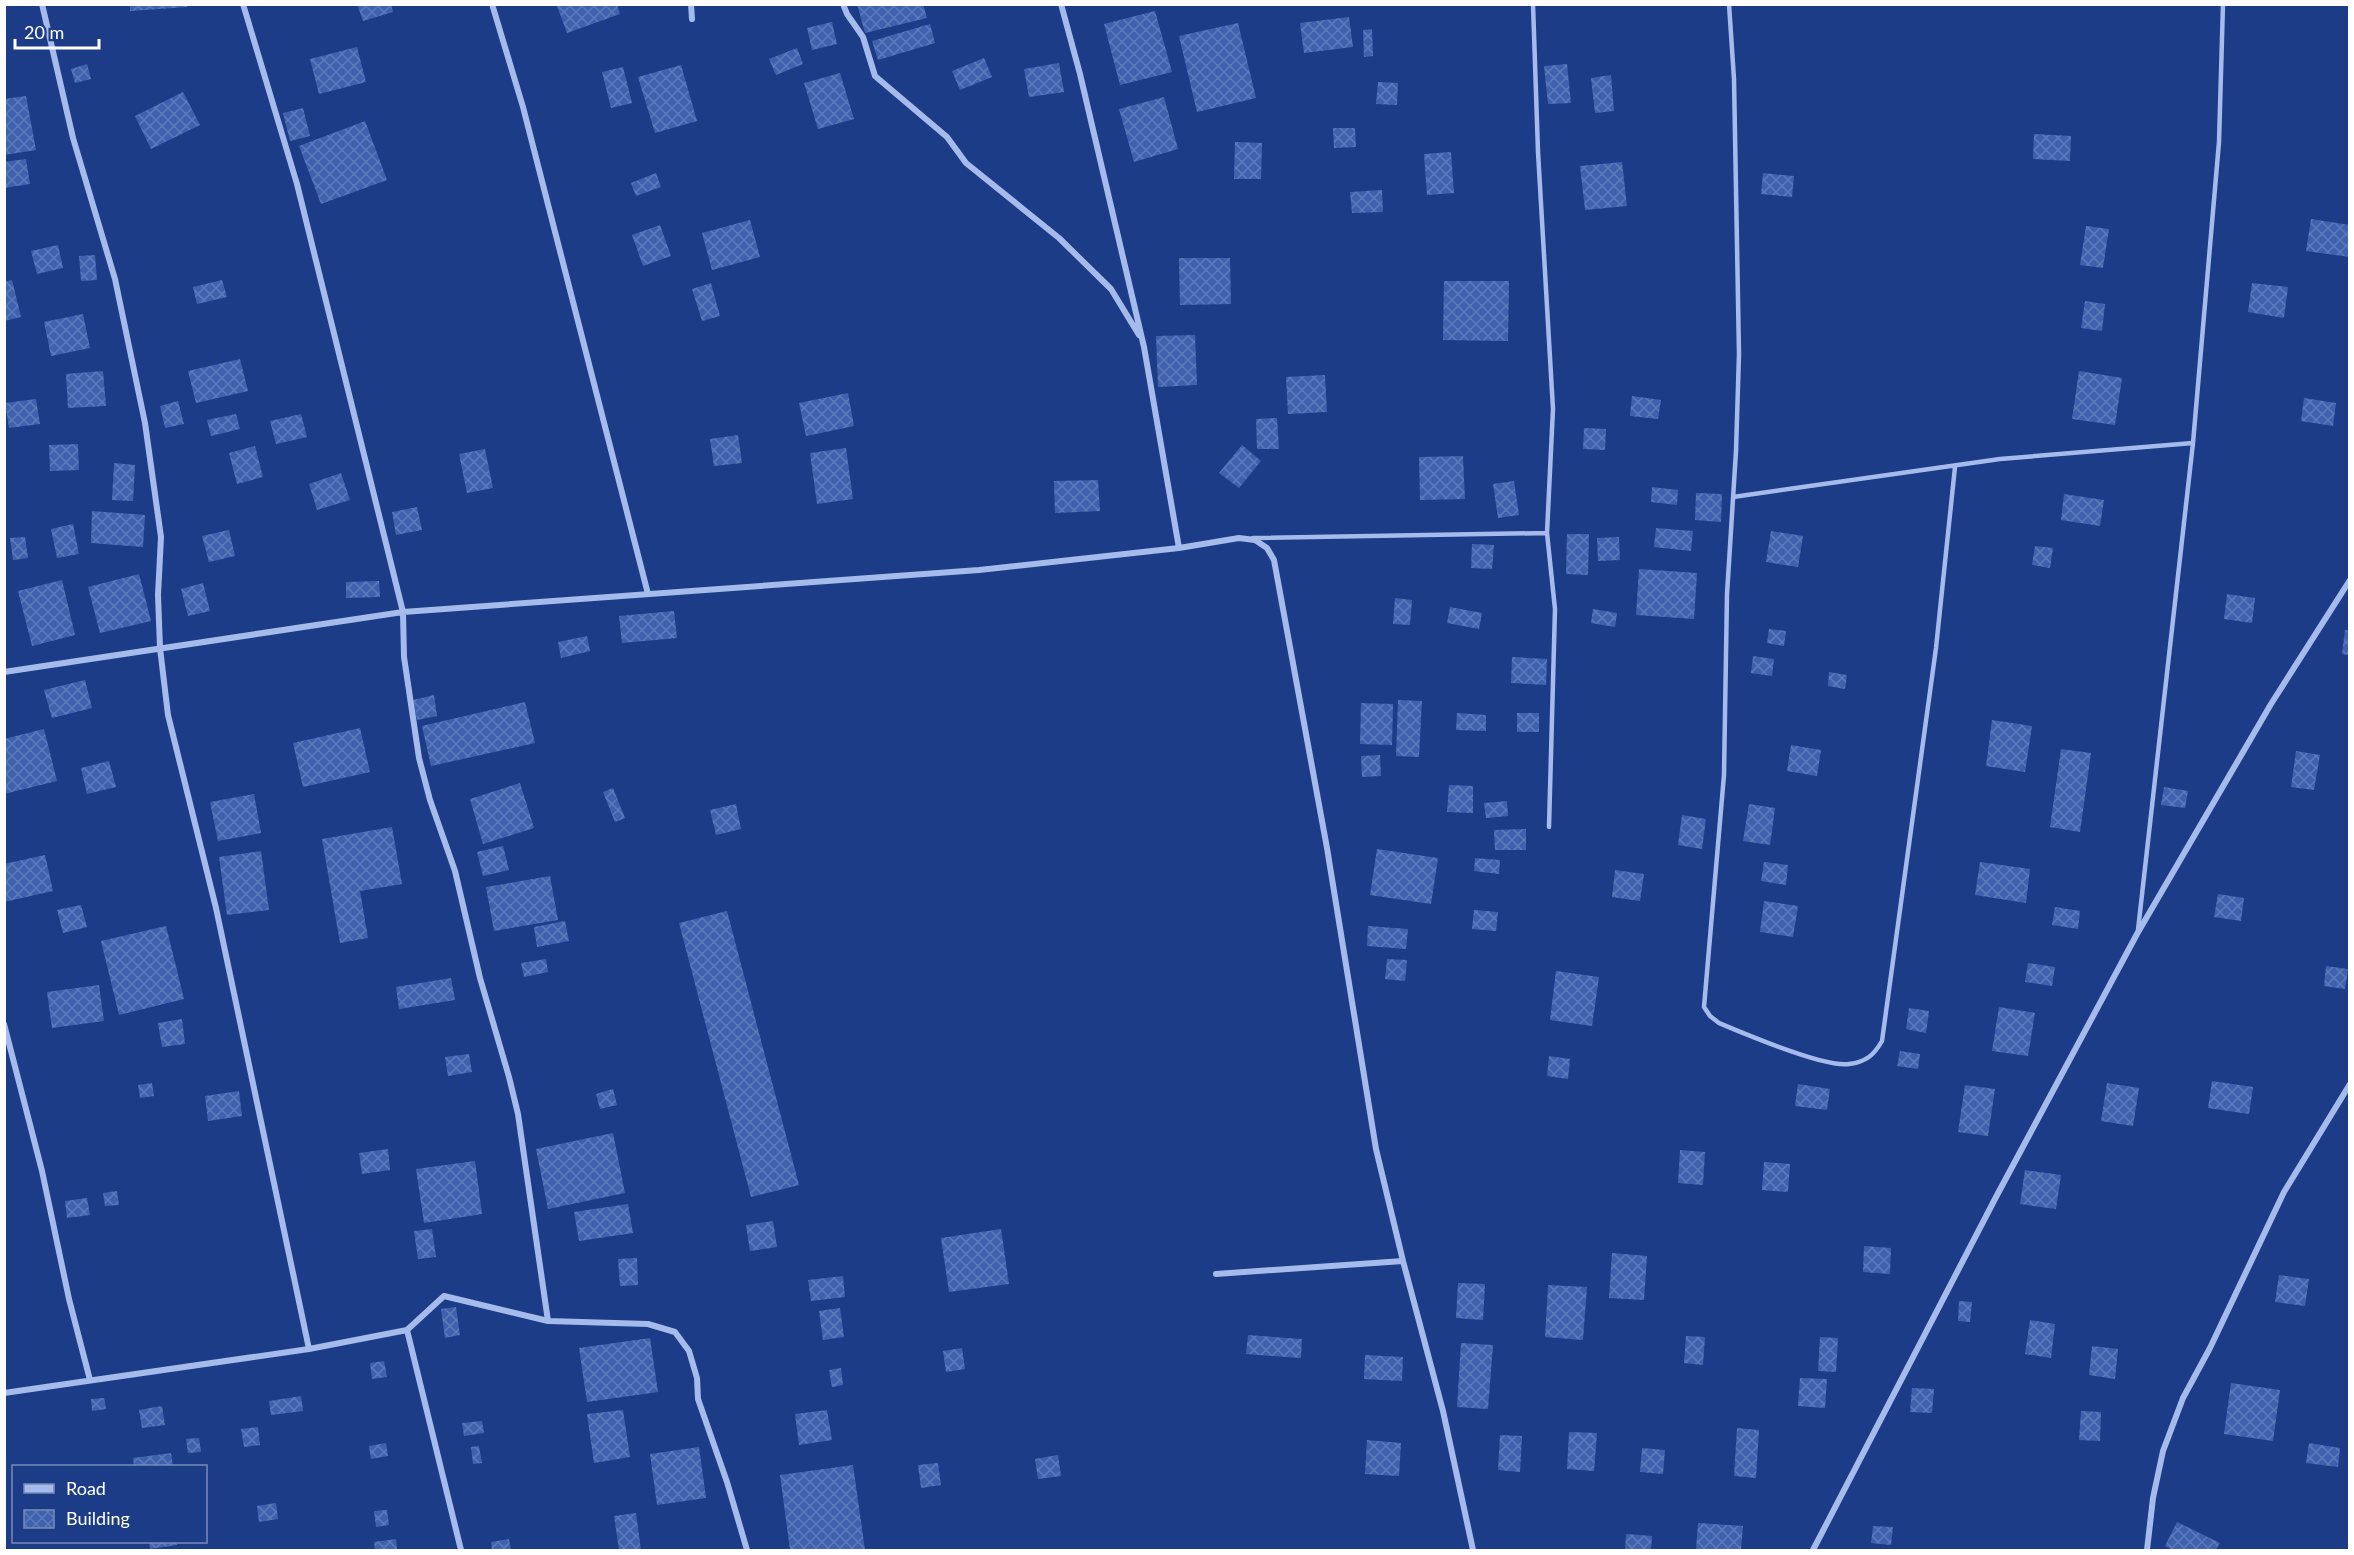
<svg xmlns="http://www.w3.org/2000/svg" width="2354" height="1555" viewBox="0 0 2354 1555" font-family="Lato,sans-serif">
	<style>
		.building { fill: url(#building-cross-hatch) }
		.lines { fill: none; stroke-linecap: round; stroke-linejoin: round }
		.service { stroke: #a4bbeb; stroke-width: 4.5 }
		.minor { stroke: #a4bbeb; stroke-width: 6 }
	</style>
	<defs>
		<pattern id="building-cross-hatch" width="8" height="8" patternUnits="userSpaceOnUse" patternTransform="scale(1.5)"><rect width="8" height="8" fill="#4062ae"/><path d="M0 0l8 8M0 8l8-8" fill="none" stroke="#5d7aba"/></pattern>
	</defs>
	<rect width="100%" height="100%" fill="#1c3c87"/>
	<!-- building -->
	<path class="building" d="M 130,4 L 187,4 L 187,7 L 130,11 Z
		M 357,4 L 391,4 L 393,12 L 363,21 Z
		M 562,4 L 617,4 L 620,14 L 567,33 L 557,6 Z
		M 857,4 L 923,4 L 927,18 L 865,33 Z
		M 1155,11 L 1172,72 L 1120,85 L 1104,24 Z
		M 1349,17 L 1353,47 L 1304,53 L 1300,23 Z
		M 832,22 L 837,44 L 812,50 L 807,28 Z
		M 1238,23 L 1256,98 L 1197,112 L 1179,36 Z
		M 930,24 L 935,43 L 878,60 L 872,41 Z
		M 1372,29 L 1373,56 L 1364,57 L 1363,30 Z
		M 357,47 L 366,82 L 319,94 L 310,59 Z
		M 797,48 L 803,64 L 776,75 L 769,59 Z
		M 984,58 L 992,77 L 960,90 L 952,71 Z
		M 1059,63 L 1064,92 L 1029,97 L 1024,69 Z
		M 87,64 L 91,79 L 75,83 L 71,69 Z
		M 1567,64 L 1571,103 L 1548,104 L 1544,66 Z
		M 681,65 L 697,121 L 655,133 L 638,77 Z
		M 623,67 L 632,103 L 611,108 L 602,72 Z
		M 840,73 L 854,119 L 818,129 L 804,83 Z
		M 1611,75 L 1614,111 L 1595,113 L 1591,78 Z
		M 1378,82 L 1398,83 L 1397,105 L 1376,104 Z
		M 183,92 L 200,125 L 151,149 L 135,116 Z
		M 26,96 L 36,150 L 4,155 L 4,99 Z
		M 1164,97 L 1178,149 L 1134,162 L 1119,109 Z
		M 303,108 L 310,136 L 290,141 L 283,113 Z
		M 365,121 L 387,180 L 321,204 L 299,146 Z
		M 1333,128 L 1355,128 L 1356,147 L 1334,148 Z
		M 2034,134 L 2071,136 L 2070,161 L 2033,159 Z
		M 1235,142 L 1262,143 L 1261,179 L 1234,179 Z
		M 1451,152 L 1454,193 L 1427,195 L 1424,154 Z
		M 26,159 L 30,184 L 4,188 L 4,162 Z
		M 1622,162 L 1627,206 L 1585,210 L 1580,166 Z
		M 656,173 L 661,187 L 636,196 L 631,183 Z
		M 1763,173 L 1794,176 L 1792,197 L 1761,194 Z
		M 1382,190 L 1383,212 L 1352,213 L 1350,192 Z
		M 2311,219 L 2350,225 L 2350,257 L 2306,251 Z
		M 750,220 L 760,257 L 712,270 L 702,233 Z
		M 660,225 L 671,256 L 643,266 L 632,235 Z
		M 2086,226 L 2109,229 L 2103,268 L 2080,265 Z
		M 58,245 L 63,268 L 37,274 L 31,251 Z
		M 95,255 L 97,280 L 81,281 L 79,256 Z
		M 1179,258 L 1230,258 L 1231,304 L 1180,305 Z
		M 12,280 L 21,317 L 4,321 L 4,282 Z
		M 222,280 L 227,297 L 197,304 L 193,287 Z
		M 1444,281 L 1509,281 L 1508,341 L 1443,340 Z
		M 711,283 L 720,316 L 702,321 L 692,289 Z
		M 2252,283 L 2288,287 L 2284,318 L 2248,312 Z
		M 2085,301 L 2105,304 L 2102,331 L 2081,328 Z
		M 83,314 L 90,348 L 51,356 L 44,322 Z
		M 1195,335 L 1197,385 L 1158,387 L 1156,336 Z
		M 240,359 L 248,391 L 196,403 L 188,371 Z
		M 103,371 L 106,406 L 68,408 L 66,374 Z
		M 2079,371 L 2122,378 L 2115,425 L 2072,419 Z
		M 1325,375 L 1327,412 L 1288,414 L 1286,377 Z
		M 848,393 L 854,426 L 806,436 L 799,403 Z
		M 1632,396 L 1661,400 L 1658,419 L 1630,416 Z
		M 2304,398 L 2336,403 L 2333,426 L 2301,421 Z
		M 36,399 L 40,424 L 9,428 L 5,403 Z
		M 178,401 L 184,424 L 165,428 L 160,406 Z
		M 236,414 L 240,429 L 211,436 L 207,420 Z
		M 301,414 L 307,437 L 276,444 L 270,421 Z
		M 1277,418 L 1279,449 L 1257,449 L 1256,419 Z
		M 1584,428 L 1606,429 L 1605,450 L 1583,449 Z
		M 738,435 L 742,463 L 714,466 L 710,439 Z
		M 78,444 L 79,470 L 50,471 L 49,445 Z
		M 1242,445 L 1261,461 L 1239,488 L 1219,473 Z
		M 255,446 L 263,477 L 237,484 L 229,453 Z
		M 846,448 L 853,499 L 817,504 L 810,453 Z
		M 485,449 L 493,488 L 467,493 L 459,454 Z
		M 1463,456 L 1465,499 L 1420,500 L 1419,457 Z
		M 114,463 L 135,465 L 133,501 L 112,500 Z
		M 341,473 L 350,500 L 317,510 L 309,484 Z
		M 1098,480 L 1100,511 L 1055,513 L 1054,481 Z
		M 1514,481 L 1519,515 L 1498,518 L 1493,484 Z
		M 1652,487 L 1678,490 L 1677,505 L 1651,502 Z
		M 1696,493 L 1722,494 L 1721,522 L 1695,520 Z
		M 2064,494 L 2104,500 L 2100,526 L 2061,520 Z
		M 417,507 L 422,530 L 396,535 L 392,512 Z
		M 92,511 L 145,515 L 143,547 L 91,543 Z
		M 73,524 L 79,554 L 57,558 L 51,529 Z
		M 1656,528 L 1693,531 L 1691,551 L 1654,547 Z
		M 229,530 L 235,556 L 209,562 L 202,536 Z
		M 1771,531 L 1803,536 L 1798,567 L 1766,562 Z
		M 1567,534 L 1589,534 L 1588,575 L 1566,574 Z
		M 25,537 L 28,558 L 13,560 L 10,538 Z
		M 1619,537 L 1620,560 L 1598,561 L 1597,538 Z
		M 1472,544 L 1494,545 L 1492,569 L 1471,568 Z
		M 2035,546 L 2053,548 L 2050,568 L 2032,565 Z
		M 1639,569 L 1697,573 L 1694,619 L 1636,615 Z
		M 139,574 L 151,621 L 100,633 L 88,587 Z
		M 62,580 L 75,635 L 32,646 L 18,591 Z
		M 379,581 L 380,597 L 346,598 L 346,582 Z
		M 203,583 L 210,611 L 188,616 L 181,589 Z
		M 2227,594 L 2255,598 L 2252,623 L 2224,619 Z
		M 1395,598 L 1412,600 L 1410,625 L 1393,624 Z
		M 1450,607 L 1482,613 L 1479,629 L 1447,623 Z
		M 1593,609 L 1617,613 L 1615,627 L 1591,623 Z
		M 674,611 L 677,638 L 622,643 L 619,616 Z
		M 1769,629 L 1786,631 L 1784,646 L 1767,643 Z
		M 2345,630 L 2350,631 L 2350,655 L 2342,654 Z
		M 587,636 L 590,651 L 561,658 L 558,642 Z
		M 1753,656 L 1774,659 L 1772,676 L 1751,673 Z
		M 1512,657 L 1547,659 L 1546,685 L 1511,683 Z
		M 1829,672 L 1847,675 L 1845,689 L 1828,686 Z
		M 85,680 L 92,708 L 52,718 L 44,690 Z
		M 434,695 L 437,716 L 417,720 L 413,700 Z
		M 1398,700 L 1422,701 L 1419,757 L 1396,756 Z
		M 525,702 L 535,743 L 431,766 L 422,726 Z
		M 1361,703 L 1393,704 L 1392,745 L 1360,744 Z
		M 1457,713 L 1486,715 L 1486,731 L 1456,730 Z
		M 1517,713 L 1539,713 L 1539,732 L 1517,732 Z
		M 1992,720 L 2032,726 L 2025,772 L 1986,766 Z
		M 360,728 L 370,772 L 303,787 L 293,743 Z
		M 44,729 L 57,781 L 4,794 L 4,739 Z
		M 1791,745 L 1821,750 L 1817,776 L 1787,771 Z
		M 2061,749 L 2091,753 L 2080,832 L 2050,827 Z
		M 2296,751 L 2320,755 L 2314,790 L 2291,787 Z
		M 1380,755 L 1381,776 L 1362,777 L 1361,756 Z
		M 109,761 L 116,787 L 87,794 L 81,768 Z
		M 520,783 L 534,828 L 483,844 L 470,799 Z
		M 1449,785 L 1473,786 L 1473,813 L 1447,812 Z
		M 2164,787 L 2188,791 L 2185,808 L 2161,805 Z
		M 613,788 L 625,818 L 615,822 L 603,792 Z
		M 254,794 L 261,833 L 218,841 L 210,802 Z
		M 1507,801 L 1508,816 L 1486,818 L 1484,803 Z
		M 736,804 L 741,829 L 716,835 L 710,810 Z
		M 1749,804 L 1775,808 L 1770,845 L 1743,841 Z
		M 1682,815 L 1706,819 L 1702,849 L 1678,845 Z
		M 392,827 L 402,884 L 360,891 L 368,938 L 340,943 L 322,839 Z
		M 1526,829 L 1526,850 L 1495,850 L 1494,830 Z
		M 503,846 L 509,870 L 483,876 L 477,852 Z
		M 1377,849 L 1438,858 L 1431,904 L 1370,895 Z
		M 261,851 L 269,910 L 227,915 L 219,857 Z
		M 45,855 L 53,891 L 4,902 L 4,864 Z
		M 1475,858 L 1500,860 L 1499,874 L 1474,871 Z
		M 1764,862 L 1788,865 L 1786,885 L 1761,881 Z
		M 1980,862 L 2030,869 L 2026,903 L 1975,895 Z
		M 1615,870 L 1644,874 L 1640,901 L 1612,897 Z
		M 550,876 L 558,920 L 494,931 L 486,887 Z
		M 2218,894 L 2244,898 L 2241,921 L 2214,917 Z
		M 1764,901 L 1798,906 L 1793,937 L 1760,932 Z
		M 81,905 L 87,927 L 63,933 L 57,910 Z
		M 2055,907 L 2080,911 L 2078,929 L 2052,925 Z
		M 1474,910 L 1498,912 L 1496,931 L 1472,929 Z
		M 727,911 L 799,1185 L 751,1197 L 679,923 Z
		M 565,921 L 569,941 L 537,947 L 534,927 Z
		M 166,926 L 184,999 L 119,1015 L 101,941 Z
		M 1368,926 L 1408,929 L 1406,949 L 1367,946 Z
		M 546,959 L 548,972 L 524,977 L 521,963 Z
		M 1387,959 L 1407,960 L 1405,981 L 1385,979 Z
		M 2028,963 L 2055,967 L 2052,986 L 2025,982 Z
		M 2326,966 L 2348,969 L 2345,989 L 2324,986 Z
		M 1556,971 L 1599,977 L 1592,1026 L 1550,1020 Z
		M 451,978 L 455,1000 L 399,1009 L 396,987 Z
		M 99,985 L 104,1021 L 52,1028 L 47,992 Z
		M 1999,1007 L 2035,1013 L 2028,1056 L 1992,1051 Z
		M 1909,1008 L 1929,1011 L 1926,1033 L 1906,1029 Z
		M 182,1019 L 185,1044 L 162,1047 L 158,1023 Z
		M 1900,1051 L 1920,1054 L 1918,1069 L 1897,1066 Z
		M 469,1054 L 472,1072 L 448,1076 L 445,1057 Z
		M 1549,1056 L 1570,1059 L 1568,1079 L 1547,1076 Z
		M 2212,1081 L 2253,1087 L 2249,1114 L 2208,1108 Z
		M 152,1083 L 154,1096 L 140,1098 L 138,1085 Z
		M 2107,1083 L 2139,1088 L 2133,1126 L 2101,1121 Z
		M 1798,1084 L 1830,1089 L 1827,1110 L 1795,1106 Z
		M 1965,1085 L 1995,1089 L 1988,1136 L 1958,1132 Z
		M 613,1089 L 617,1105 L 600,1109 L 596,1094 Z
		M 239,1091 L 242,1116 L 208,1121 L 205,1096 Z
		M 613,1133 L 625,1193 L 548,1209 L 536,1149 Z
		M 388,1149 L 390,1170 L 362,1174 L 359,1153 Z
		M 1680,1150 L 1705,1152 L 1703,1185 L 1678,1183 Z
		M 475,1161 L 482,1214 L 424,1223 L 416,1169 Z
		M 1764,1162 L 1790,1164 L 1788,1192 L 1762,1190 Z
		M 2025,1170 L 2061,1175 L 2056,1209 L 2020,1204 Z
		M 117,1191 L 119,1205 L 105,1206 L 103,1193 Z
		M 87,1198 L 90,1215 L 67,1218 L 65,1201 Z
		M 628,1204 L 633,1233 L 579,1241 L 574,1212 Z
		M 773,1221 L 777,1247 L 750,1251 L 746,1225 Z
		M 432,1229 L 436,1257 L 418,1259 L 414,1231 Z
		M 1001,1229 L 1009,1284 L 949,1292 L 941,1238 Z
		M 1864,1246 L 1891,1248 L 1890,1274 L 1863,1272 Z
		M 1612,1253 L 1647,1256 L 1644,1300 L 1609,1298 Z
		M 637,1258 L 638,1285 L 620,1286 L 618,1259 Z
		M 2279,1275 L 2309,1279 L 2305,1306 L 2275,1302 Z
		M 843,1276 L 845,1297 L 811,1301 L 808,1280 Z
		M 1458,1283 L 1485,1284 L 1483,1320 L 1456,1318 Z
		M 1548,1285 L 1587,1287 L 1583,1340 L 1545,1337 Z
		M 1959,1301 L 1972,1302 L 1970,1322 L 1958,1321 Z
		M 456,1307 L 460,1335 L 445,1338 L 441,1309 Z
		M 840,1308 L 844,1337 L 823,1340 L 819,1311 Z
		M 2030,1320 L 2055,1324 L 2051,1358 L 2025,1354 Z
		M 1248,1335 L 1302,1339 L 1301,1358 L 1246,1354 Z
		M 1686,1336 L 1705,1337 L 1703,1365 L 1684,1363 Z
		M 1820,1337 L 1838,1338 L 1836,1372 L 1818,1371 Z
		M 650,1338 L 658,1392 L 587,1402 L 579,1348 Z
		M 1461,1343 L 1493,1345 L 1488,1409 L 1457,1407 Z
		M 2092,1346 L 2118,1349 L 2115,1379 L 2089,1375 Z
		M 962,1348 L 965,1369 L 946,1372 L 943,1351 Z
		M 1365,1355 L 1403,1357 L 1402,1381 L 1364,1379 Z
		M 384,1361 L 387,1377 L 372,1379 L 370,1363 Z
		M 841,1368 L 843,1385 L 832,1387 L 829,1370 Z
		M 1800,1378 L 1827,1379 L 1825,1408 L 1798,1406 Z
		M 2231,1383 L 2280,1390 L 2273,1441 L 2224,1434 Z
		M 1912,1388 L 1934,1389 L 1932,1413 L 1910,1412 Z
		M 301,1396 L 303,1411 L 271,1415 L 269,1401 Z
		M 104,1398 L 106,1409 L 92,1411 L 91,1399 Z
		M 162,1406 L 165,1425 L 142,1428 L 139,1410 Z
		M 623,1410 L 630,1457 L 594,1463 L 587,1414 Z
		M 827,1410 L 832,1440 L 799,1445 L 795,1414 Z
		M 2081,1411 L 2101,1412 L 2100,1441 L 2079,1440 Z
		M 482,1421 L 484,1433 L 464,1436 L 462,1423 Z
		M 258,1427 L 260,1445 L 244,1447 L 241,1429 Z
		M 1737,1428 L 1759,1430 L 1756,1478 L 1734,1476 Z
		M 1569,1432 L 1597,1433 L 1594,1471 L 1567,1469 Z
		M 1500,1435 L 1522,1436 L 1520,1472 L 1498,1470 Z
		M 199,1438 L 201,1452 L 188,1453 L 186,1439 Z
		M 1367,1440 L 1401,1443 L 1399,1476 L 1365,1474 Z
		M 386,1443 L 388,1456 L 371,1459 L 369,1446 Z
		M 2309,1443 L 2340,1448 L 2338,1467 L 2306,1463 Z
		M 479,1446 L 482,1463 L 473,1464 L 471,1447 Z
		M 699,1447 L 706,1498 L 657,1505 L 650,1454 Z
		M 1642,1448 L 1665,1450 L 1663,1474 L 1640,1472 Z
		M 171,1453 L 173,1466 L 134,1466 L 133,1458 Z
		M 1058,1455 L 1061,1476 L 1038,1479 L 1035,1459 Z
		M 938,1463 L 941,1485 L 921,1488 L 918,1465 Z
		M 853,1465 L 865,1550 L 790,1550 L 780,1475 Z
		M 276,1503 L 278,1519 L 259,1522 L 257,1506 Z
		M 387,1510 L 389,1525 L 376,1527 L 374,1511 Z
		M 636,1513 L 641,1550 L 619,1550 L 614,1516 Z
		M 2177,1522 L 2220,1543 L 2216,1550 L 2173,1550 L 2165,1546 Z
		M 1698,1523 L 1743,1526 L 1741,1550 L 1696,1550 Z
		M 1873,1526 L 1893,1527 L 1891,1545 L 1871,1543 Z
		M 1626,1534 L 1652,1536 L 1651,1550 L 1625,1550 Z
		M 396,1539 L 397,1550 L 375,1550 L 374,1542 Z
		M 509,1539 L 511,1550 L 492,1550 L 491,1542 Z
		M 149,1542 L 176,1542 L 177,1545 L 150,1549 Z"/>
	<g class="lines">
		<!-- service -->
		<path class="service" d="M 1533,4 L 1538,152 L 1553,409 L 1547,533 L 1555,609 L 1549,827
			M 1729,4 L 1734,79 L 1739,354 L 1736,451 L 1727,594 L 1724,775 L 1704,1007 L 1710,1016 L 1719,1023 C 1745,1034 1825,1068 1849,1064 C 1866,1062 1874,1055 1882,1041 L 1936,648 L 1955,467
			M 1733,497 L 2000,459 L 2193,443
			M 1253,538 L 1547,533
			M 2138,930 L 2193,443 L 2219,142 L 2223,4"/>
		<!-- minor -->
		<path class="minor" d="M 42,4 L 73,138 L 115,279 L 145,423 L 161,537 L 158,595 L 160,648 L 168,715 L 216,908 L 309,1349
			M 243,4 L 297,184 L 403,612 L 404,657 L 419,758 L 430,800 L 455,871 L 480,978 L 509,1077 L 518,1114 L 548,1321
			M 492,4 L 523,107 L 648,594
			M 691,4 L 692,19
			M 843,4 L 847,14 L 863,37 L 875,76 L 947,137 L 966,163 L 1059,238 L 1111,289 L 1139,335
			M 1061,4 L 1080,74 L 1144,347 L 1179,548
			M 4,672 L 403,612 L 979,570 L 1179,548 L 1239,538 L 1255,540 L 1267,548 L 1274,560 L 1327,848 L 1376,1149 L 1403,1261 L 1443,1411 L 1473,1550
			M 4,1024 L 42,1171 L 69,1299 L 90,1380
			M 1216,1274 L 1403,1261
			M 407,1330 L 461,1550
			M 4,1393 L 309,1349 L 407,1330 L 444,1296 L 548,1321 L 648,1324 L 675,1332 L 689,1351 L 697,1378 L 698,1399 L 727,1482 L 747,1550
			M 1813,1550 L 1996,1197 L 2137,934 L 2271,704 L 2350,580
			M 2147,1550 L 2153,1498 L 2163,1451 L 2183,1398 L 2210,1348 L 2284,1192 L 2350,1084"/>
	</g>
	<!-- border -->
	<rect width="2354" height="1555" fill="none" stroke="#ffffff" stroke-width="12"/>
	<!-- legend -->
	<rect x="12" y="1465" width="195" height="78" fill="#1c3c87" stroke="#778ab7" stroke-width="1.5"/>
	<rect x="24" y="1484" width="30" height="9" fill="#a4bbeb" stroke="#778ab7" stroke-width="1.5"/>
	<text x="66" y="1495" font-size="18" fill="#ffffff">Road</text>
	<rect x="24" y="1510" width="30" height="18" fill="url(#building-cross-hatch)" stroke="#778ab7" stroke-width="1.5"/>
	<text x="66" y="1525" font-size="18" fill="#ffffff">Building</text>
	<!-- scale -->
	<path d="M15 39v9h84v-9" fill="none" stroke="#ffffff" stroke-width="3"/>
	<text x="24" y="39" font-size="18" fill="#ffffff" stroke="#1c3c87" stroke-width="4.5" paint-order="stroke">20 m</text>
</svg>
